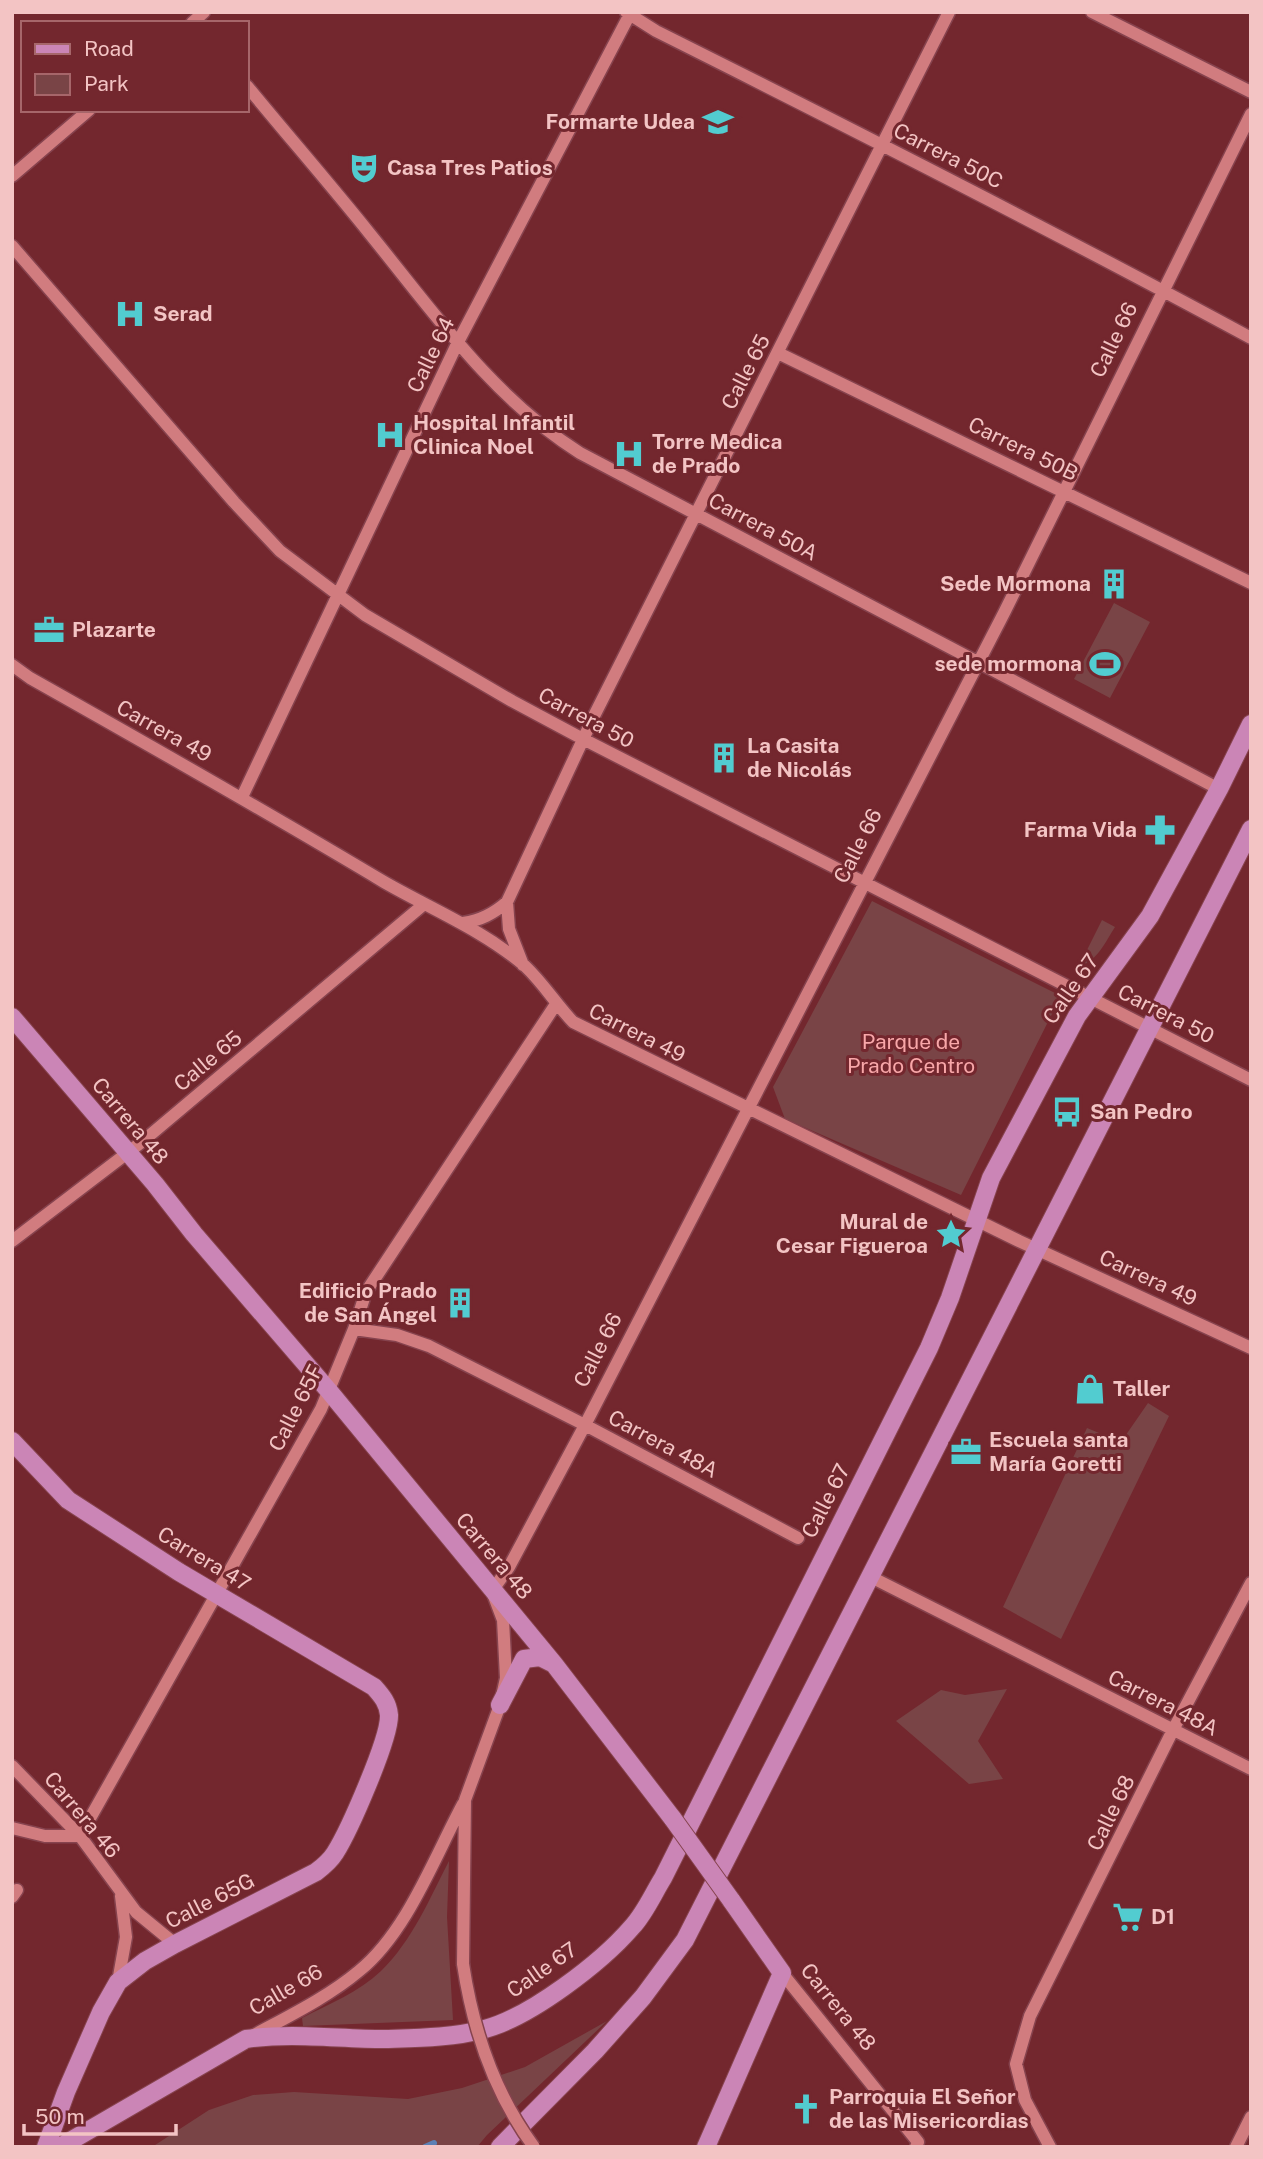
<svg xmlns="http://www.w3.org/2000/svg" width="1263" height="2159" viewBox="0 0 1263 2159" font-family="'Public Sans',sans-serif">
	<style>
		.green { fill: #794446 }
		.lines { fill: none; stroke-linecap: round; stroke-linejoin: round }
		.stream { stroke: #5c80b4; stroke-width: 6 }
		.minor-casing { stroke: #86434e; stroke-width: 15 }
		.major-casing { stroke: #86434e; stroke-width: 20 }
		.minor { stroke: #d17c7f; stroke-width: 12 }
		.major { stroke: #cb85b6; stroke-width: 18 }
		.minor-bridge-casing { stroke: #86434e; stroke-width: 15; stroke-linecap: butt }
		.major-bridge-casing { stroke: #86434e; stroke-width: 20; stroke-linecap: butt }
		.minor-bridge { stroke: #d17c7f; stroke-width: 12 }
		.major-bridge { stroke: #cb85b6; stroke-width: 18 }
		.labels { text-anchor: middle; stroke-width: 6; stroke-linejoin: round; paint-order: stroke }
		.poi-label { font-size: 21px; font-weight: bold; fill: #f3c4c4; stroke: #73272e; text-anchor: start }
		.street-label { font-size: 21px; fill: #f3c4c4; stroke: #73272e }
		.park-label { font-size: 21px; fill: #f8a7a9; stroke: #73272e }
	</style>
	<rect width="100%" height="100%" fill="#73272e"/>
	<!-- green -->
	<path class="green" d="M 1114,603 L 1150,622 L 1110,698 L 1074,679 Z
		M 872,901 L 1061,996 L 961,1195 L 785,1119 L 773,1087 Z
		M 1102,920 L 1115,927 C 1106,941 1096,963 1079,966 Z
		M 1148,1403 L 1169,1416 L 1061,1639 L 1003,1607 L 1087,1428 L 1121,1442 Z
		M 1007,1689 L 978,1741 L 1003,1779 L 969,1784 L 896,1721 L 941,1690 L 965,1695 Z
		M 449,1861 L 447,1917 L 453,2020 L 303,2026 L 302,2018 C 329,2004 359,1992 381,1971 C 412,1941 430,1898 449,1861 Z
		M 607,2021 L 487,2135 L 477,2147 L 152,2147 L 209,2110 L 253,2095 L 294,2092 L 408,2099 L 462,2088 L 525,2067 Z"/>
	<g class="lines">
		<!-- stream -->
		<path class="stream" d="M 425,2147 L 434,2143"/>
		<!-- minor casing -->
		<g class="minor-casing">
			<path id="minor" d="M 626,12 L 656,31 C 856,131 1055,232 1251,338
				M 1092,12 L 1251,92
				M 192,23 L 204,12
				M 247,86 C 288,136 330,184 370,234 C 435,314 492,397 580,453 L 1219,789
				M 12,176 L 89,110
				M 12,246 L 234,502 L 280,551 L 365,615 L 512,701 L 583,739 L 1251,1080
				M 778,353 L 1251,583
				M 12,665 L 30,678 C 149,745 267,812 384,882 C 431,909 483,930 525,966 C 543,983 556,1004 573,1022 L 1019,1241 L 1251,1348
				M 242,797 L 457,344 L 631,12
				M 463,923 C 481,920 493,914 507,902
				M 523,965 L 509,929 L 507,902 L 594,716 L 949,12
				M 12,1241 L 143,1141 L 423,905
				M 354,1329 L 397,1335 L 429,1346 L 585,1425 L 798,1538
				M 871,1577 L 1251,1769
				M 12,1766 L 80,1836 L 136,1912 L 175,1944
				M 12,1828 L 45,1836 L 80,1836
				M 80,1836 L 321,1409 L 354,1329 L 366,1292 L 556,1004
				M 12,1897 L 17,1890
				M 463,1964 L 465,1800 L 500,1705 L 506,1678 L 503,1620 L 492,1591 L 509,1567 L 585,1425 L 1004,613 L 1251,114
				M 782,1973 L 918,2142 L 916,2147
				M 118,1982 L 126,1937 L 121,1896
				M 254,2035 C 289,2016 328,1997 359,1971 C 407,1932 434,1858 463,1804
				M 1050,2147 L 1025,2100 L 1016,2064 L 1030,2016 L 1173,1730 L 1251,1583
				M 1236,2147 L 1251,2117"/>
		</g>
		<!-- major casing -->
		<g class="major-casing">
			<path id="major" d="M 12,1017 L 155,1184 L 194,1234 L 329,1391 L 554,1664 L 673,1819
				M 12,1441 L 68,1500 L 179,1572 L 374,1687 C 382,1696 388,1703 389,1715 C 390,1738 349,1831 335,1853 C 330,1861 324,1866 316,1872 L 175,1944 L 145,1961 L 118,1982 L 101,2012 L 66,2092 L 46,2147
				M 500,1705 L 524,1659 L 540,1657 L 554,1664
				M 60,2147 L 246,2039 C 292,2032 338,2039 384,2039 C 417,2038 452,2038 485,2029 C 530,2017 601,1963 632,1927 C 645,1913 653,1894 663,1878 L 929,1348 L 950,1298 L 991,1178 L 1077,1016 L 1150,916 L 1219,789 L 1251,724
				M 500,2147 L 595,2051 L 643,1997 L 685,1940 L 1251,829
				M 706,2147 L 782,1973 L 731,1900"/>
		</g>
		<!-- minor -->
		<use href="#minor" class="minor"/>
		<!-- major -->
		<use href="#major" class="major"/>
		<!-- minor-bridge casing -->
		<g class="minor-bridge-casing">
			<path id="minor-bridge" d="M 463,1964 C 473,2030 494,2093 534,2147"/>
		</g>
		<!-- major-bridge casing -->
		<g class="major-bridge-casing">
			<path id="major-bridge" d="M 673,1819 L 731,1900"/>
		</g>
		<!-- minor-bridge -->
		<use href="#minor-bridge" class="minor-bridge"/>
		<!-- major-bridge -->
		<use href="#major-bridge" class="major-bridge"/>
	</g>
	<!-- icons -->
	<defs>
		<g id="school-bare" transform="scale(2.415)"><path d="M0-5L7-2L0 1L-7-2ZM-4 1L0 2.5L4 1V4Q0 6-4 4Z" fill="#52ccd0" stroke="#73272e" stroke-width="2.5" paint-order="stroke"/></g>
		<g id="theatre-bare" transform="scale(2.415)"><path d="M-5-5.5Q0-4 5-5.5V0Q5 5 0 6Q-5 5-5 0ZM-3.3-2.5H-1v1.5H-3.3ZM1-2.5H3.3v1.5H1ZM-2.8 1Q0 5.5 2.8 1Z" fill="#52ccd0" stroke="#73272e" stroke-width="2.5" paint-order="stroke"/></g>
		<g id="hospital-bare" transform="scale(2.415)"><path d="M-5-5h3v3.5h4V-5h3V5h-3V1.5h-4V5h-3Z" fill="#52ccd0" stroke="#73272e" stroke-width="2.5" paint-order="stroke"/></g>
		<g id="building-bare" transform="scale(2.415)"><path d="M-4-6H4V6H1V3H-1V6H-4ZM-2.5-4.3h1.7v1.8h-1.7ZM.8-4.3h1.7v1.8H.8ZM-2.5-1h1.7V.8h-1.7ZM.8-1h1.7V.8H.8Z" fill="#52ccd0" stroke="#73272e" stroke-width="2.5" paint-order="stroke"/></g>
		<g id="office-bare" transform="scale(2.415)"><path d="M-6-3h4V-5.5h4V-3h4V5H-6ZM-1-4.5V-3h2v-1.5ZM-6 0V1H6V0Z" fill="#52ccd0" stroke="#73272e" stroke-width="2.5" paint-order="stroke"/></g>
		<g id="stadium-bare" transform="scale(2.415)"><path d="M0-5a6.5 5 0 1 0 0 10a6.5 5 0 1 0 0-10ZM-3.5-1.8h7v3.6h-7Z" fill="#52ccd0" stroke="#73272e" stroke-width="2.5" paint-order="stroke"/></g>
		<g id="pharmacy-bare" transform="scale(2.415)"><path d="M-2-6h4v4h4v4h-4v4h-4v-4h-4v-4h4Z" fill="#52ccd0" stroke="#73272e" stroke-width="2.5" paint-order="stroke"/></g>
		<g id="bus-bare" transform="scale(2.415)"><path d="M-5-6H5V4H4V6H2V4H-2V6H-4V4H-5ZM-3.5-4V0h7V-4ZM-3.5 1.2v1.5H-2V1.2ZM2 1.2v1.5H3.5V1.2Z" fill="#52ccd0" stroke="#73272e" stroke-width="2.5" paint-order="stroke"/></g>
		<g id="sight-bare" transform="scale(2.415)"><path d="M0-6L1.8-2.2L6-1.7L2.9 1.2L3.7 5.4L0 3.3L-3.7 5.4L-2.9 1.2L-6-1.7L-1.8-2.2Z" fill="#52ccd0" stroke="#73272e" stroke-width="2.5" paint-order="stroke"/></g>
		<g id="shop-bare" transform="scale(2.415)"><path d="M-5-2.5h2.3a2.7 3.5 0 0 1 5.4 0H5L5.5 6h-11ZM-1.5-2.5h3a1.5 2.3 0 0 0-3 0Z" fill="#52ccd0" stroke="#73272e" stroke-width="2.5" paint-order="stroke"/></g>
		<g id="supermarket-bare" transform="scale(2.415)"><path d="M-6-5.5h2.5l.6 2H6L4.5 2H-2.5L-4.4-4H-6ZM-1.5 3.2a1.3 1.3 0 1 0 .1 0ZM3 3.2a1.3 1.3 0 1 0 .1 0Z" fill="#52ccd0" stroke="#73272e" stroke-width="2.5" paint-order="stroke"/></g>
		<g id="church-bare" transform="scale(2.415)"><path d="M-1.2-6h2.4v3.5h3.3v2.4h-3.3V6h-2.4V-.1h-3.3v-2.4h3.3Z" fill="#52ccd0" stroke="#73272e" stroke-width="2.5" paint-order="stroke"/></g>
	</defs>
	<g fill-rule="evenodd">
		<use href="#school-bare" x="718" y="122"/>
		<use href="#theatre-bare" x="364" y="168"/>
		<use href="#hospital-bare" x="130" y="314"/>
		<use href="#hospital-bare" x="390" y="435"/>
		<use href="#hospital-bare" x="629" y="454"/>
		<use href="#building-bare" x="1114" y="584"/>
		<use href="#office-bare" x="49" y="630"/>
		<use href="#stadium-bare" x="1105" y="664"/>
		<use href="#building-bare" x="724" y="758"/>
		<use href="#pharmacy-bare" x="1160" y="830"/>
		<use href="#bus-bare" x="1067" y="1112"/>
		<use href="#sight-bare" x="951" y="1234"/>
		<use href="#building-bare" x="460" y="1303"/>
		<use href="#shop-bare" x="1090" y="1389"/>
		<use href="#office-bare" x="966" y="1452"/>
		<use href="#supermarket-bare" x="1128" y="1917"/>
		<use href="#church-bare" x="806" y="2109"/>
	</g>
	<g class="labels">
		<!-- poi labels -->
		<g class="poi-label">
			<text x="695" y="129" text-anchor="end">Formarte Udea</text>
			<text x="387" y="175">Casa Tres Patios</text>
			<text x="153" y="321">Serad</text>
			<text x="413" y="430">Hospital Infantil<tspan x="413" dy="24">Clinica Noel</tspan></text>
			<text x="652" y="449">Torre Medica<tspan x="652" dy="24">de Prado</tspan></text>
			<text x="1091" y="591" text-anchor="end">Sede Mormona</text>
			<text x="72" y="637">Plazarte</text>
			<text x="1082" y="671" text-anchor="end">sede mormona</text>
			<text x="747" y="753">La Casita<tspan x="747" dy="24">de Nicolás</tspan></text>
			<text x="1137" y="837" text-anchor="end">Farma Vida</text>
			<text x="1090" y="1119">San Pedro</text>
			<text x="928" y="1229" text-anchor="end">Mural de<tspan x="928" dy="24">Cesar Figueroa</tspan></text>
			<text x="437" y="1298" text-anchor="end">Edificio Prado<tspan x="437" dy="24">de San Ángel</tspan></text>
			<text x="1113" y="1396">Taller</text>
			<text x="989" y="1447">Escuela santa<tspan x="989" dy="24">María Goretti</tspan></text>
			<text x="1151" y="1924">D1</text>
			<text x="829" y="2104">Parroquia El Señor<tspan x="829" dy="24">de las Misericordias</tspan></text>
		</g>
		<!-- street labels -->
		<g class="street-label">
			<text transform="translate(948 156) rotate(27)" y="7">Carrera 50C</text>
			<text transform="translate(1114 340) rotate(-64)" y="7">Calle 66</text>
			<text transform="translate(431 355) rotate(-64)" y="7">Calle 64</text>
			<text transform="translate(746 372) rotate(-63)" y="7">Calle 65</text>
			<text transform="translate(1023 449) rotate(26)" y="7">Carrera 50B</text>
			<text transform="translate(763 527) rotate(28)" y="7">Carrera 50A</text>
			<text transform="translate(586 718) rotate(28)" y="7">Carrera 50</text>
			<text transform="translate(164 731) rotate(29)" y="7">Carrera 49</text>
			<text transform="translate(858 846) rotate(-63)" y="7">Calle 66</text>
			<text transform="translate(1071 989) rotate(-55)" y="7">Calle 67</text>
			<text transform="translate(1166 1014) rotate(27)" y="7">Carrera 50</text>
			<text transform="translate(637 1033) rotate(27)" y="7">Carrera 49</text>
			<text transform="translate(208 1061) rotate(-40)" y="7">Calle 65</text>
			<text transform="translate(130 1121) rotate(50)" y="7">Carrera 48</text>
			<text transform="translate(1148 1278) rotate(25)" y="7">Carrera 49</text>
			<text transform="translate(598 1350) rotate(-63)" y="7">Calle 66</text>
			<text transform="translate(296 1408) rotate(-63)" y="7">Calle 65F</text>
			<text transform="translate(663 1444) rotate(28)" y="7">Carrera 48A</text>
			<text transform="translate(826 1501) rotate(-63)" y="7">Calle 67</text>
			<text transform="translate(494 1556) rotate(50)" y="7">Carrera 48</text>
			<text transform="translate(204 1559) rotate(31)" y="7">Carrera 47</text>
			<text transform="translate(1163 1703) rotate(27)" y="7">Carrera 48A</text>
			<text transform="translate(1111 1813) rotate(-64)" y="7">Calle 68</text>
			<text transform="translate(82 1815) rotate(50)" y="7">Carrera 46</text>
			<text transform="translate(210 1901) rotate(-27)" y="7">Calle 65G</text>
			<text transform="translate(542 1970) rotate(-35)" y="7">Calle 67</text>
			<text transform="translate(286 1990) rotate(-30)" y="7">Calle 66</text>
			<text transform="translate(838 2007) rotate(51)" y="7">Carrera 48</text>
		</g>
		<!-- park labels -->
		<g class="park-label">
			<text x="911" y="1049">Parque de<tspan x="911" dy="24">Prado Centro</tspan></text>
		</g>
	</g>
	<!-- border -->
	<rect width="1263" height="2159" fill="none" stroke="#f3c4c4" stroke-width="28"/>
	<!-- legend -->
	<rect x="21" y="21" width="228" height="91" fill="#73272e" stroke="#a6666a" stroke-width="2"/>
	<rect x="35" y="44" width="35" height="10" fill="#cb85b6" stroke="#a6666a" stroke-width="2"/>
	<text x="84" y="56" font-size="21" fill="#f3c4c4">Road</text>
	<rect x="35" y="74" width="35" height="21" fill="#794446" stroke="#a6666a" stroke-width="2"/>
	<text x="84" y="91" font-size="21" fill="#f3c4c4">Park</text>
	<!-- scale -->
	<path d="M24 2124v10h152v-10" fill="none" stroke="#f3c4c4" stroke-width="3.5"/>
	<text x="35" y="2124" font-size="21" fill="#f3c4c4" stroke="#73272e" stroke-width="5" paint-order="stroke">50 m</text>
</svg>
